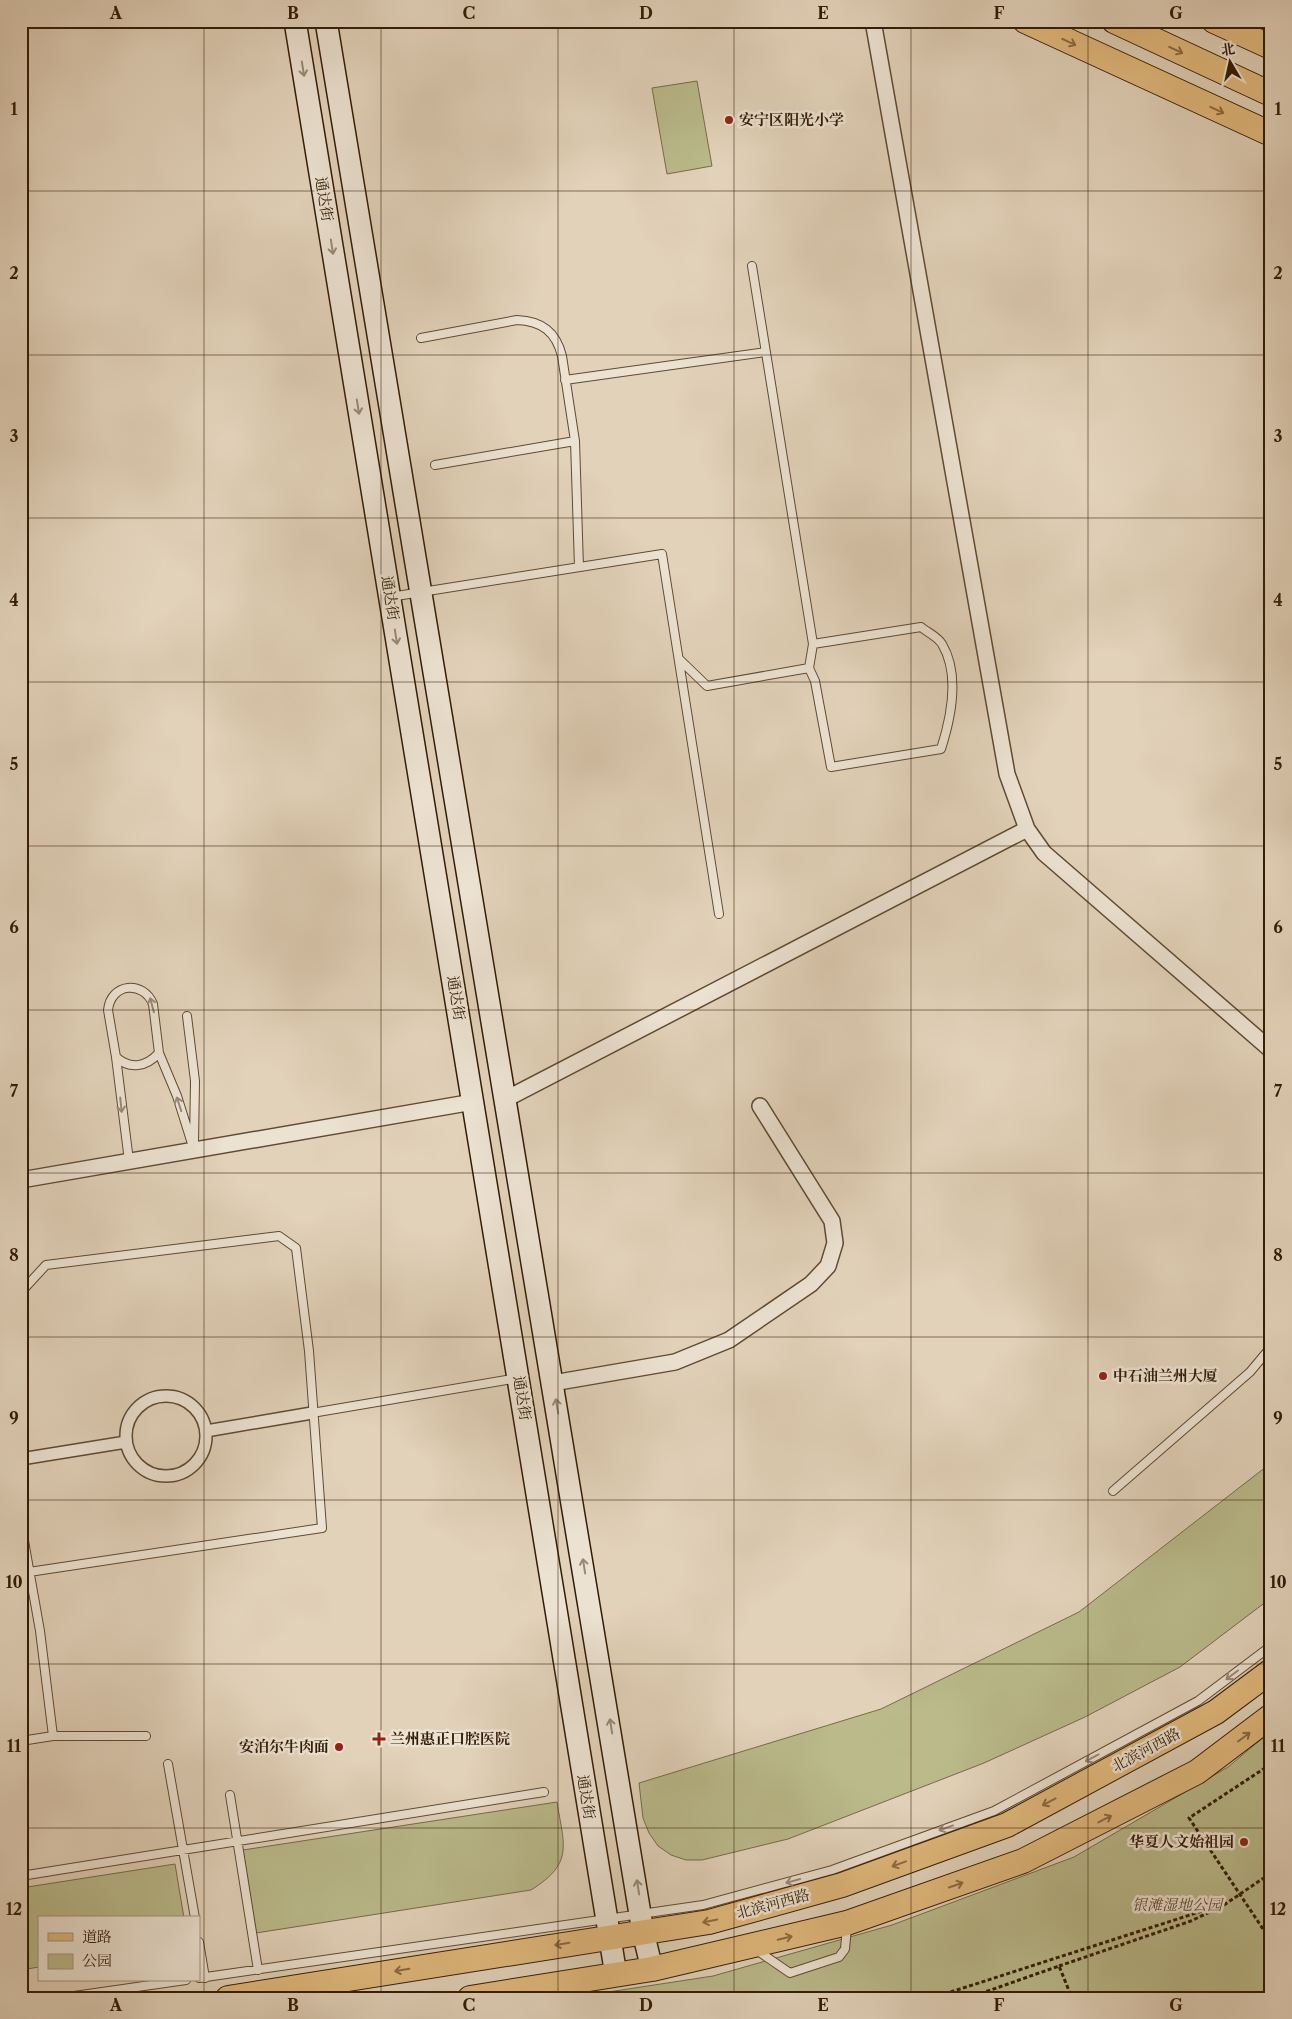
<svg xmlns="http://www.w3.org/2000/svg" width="1292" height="2019" viewBox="0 0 1292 2019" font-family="'Libre Caslon Text','Noto Serif SC',serif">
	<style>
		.green { fill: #baba8b; stroke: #766b48 }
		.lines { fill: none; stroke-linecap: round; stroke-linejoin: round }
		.service-casing { stroke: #5f4a32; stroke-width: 10 }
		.pedestrian-casing { stroke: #5f4a32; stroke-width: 14 }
		.minor-casing { stroke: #5f4a32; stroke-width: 18 }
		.secondary-casing { stroke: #331c05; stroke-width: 24 }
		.primary-casing { stroke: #331c05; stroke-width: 26 }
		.path { stroke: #331c05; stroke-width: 3; stroke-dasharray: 4 2.5; stroke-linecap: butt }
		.service { stroke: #ece2d2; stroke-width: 8 }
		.pedestrian { stroke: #ece2d2; stroke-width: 11 }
		.minor { stroke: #ece2d2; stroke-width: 15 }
		.secondary { stroke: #ece2d2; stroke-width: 21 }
		.primary { stroke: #e1b97d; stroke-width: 24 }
		.oneway { stroke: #8a6a41 }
		.oneway2 { stroke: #998976 }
		.grid { fill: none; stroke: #331c05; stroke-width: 1; stroke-opacity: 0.55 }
		.poi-dot { fill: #8f2418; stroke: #ece2d2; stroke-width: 2 }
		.labels { text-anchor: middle; stroke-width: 5; stroke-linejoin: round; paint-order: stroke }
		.poi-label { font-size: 15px; font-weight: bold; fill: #331c05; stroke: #ece2d2; text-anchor: start }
		.street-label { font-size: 15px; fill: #331c05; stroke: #ece2d2 }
		.park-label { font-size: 15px; font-style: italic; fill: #5c4b2d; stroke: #ece2d2 }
		.neatline { fill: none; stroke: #331c05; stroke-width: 2 }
		.grid-label { font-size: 16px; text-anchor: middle; font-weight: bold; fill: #331c05 }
	</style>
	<rect width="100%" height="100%" fill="#e2d2ba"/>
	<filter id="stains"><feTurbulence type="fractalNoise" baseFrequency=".004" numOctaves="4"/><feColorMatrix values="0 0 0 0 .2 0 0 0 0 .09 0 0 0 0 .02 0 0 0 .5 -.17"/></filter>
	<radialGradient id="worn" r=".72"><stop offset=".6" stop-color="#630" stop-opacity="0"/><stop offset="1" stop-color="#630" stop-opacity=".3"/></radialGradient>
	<!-- green -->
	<path class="green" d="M 697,81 L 712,166 L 667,174 L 652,88 Z
		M 1271,1463 L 1271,1598 L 1180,1667 L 1085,1717 L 984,1763 L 788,1839 L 702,1860 L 686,1860 L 671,1855 L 658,1846 L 649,1833 L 643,1818 L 639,1783 L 881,1709 L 1079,1612 Z
		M 1271,1731 L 1271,1998 L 569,1998 L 713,1976 L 892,1925 L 1074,1857 L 1228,1767 Z
		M 557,1802 C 564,1846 574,1863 531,1890 L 256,1933 L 243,1850 Z
		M 175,1864 L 184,1918 L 39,1918 L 39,1967 L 21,1970 L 21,1888 Z"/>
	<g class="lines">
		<!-- service casing -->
		<g class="service-casing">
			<path id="service" d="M 421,338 L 517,320 C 542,321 556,332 562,356 L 575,441 L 579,567
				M 565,380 L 766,352
				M 435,465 L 575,441
				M 390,597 L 662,554 L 719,914
				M 679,659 L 707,686 L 809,668 L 813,644 L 752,266
				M 809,668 L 815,681 L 831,767 L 941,749 C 951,718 960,674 942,644 C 938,637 927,632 921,627 L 813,644
				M 187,1016 L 195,1081 L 194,1143
				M 159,1053 C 146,1067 130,1070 116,1057 L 108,1010 C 111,983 143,980 153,1004 L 159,1053 L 177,1096 L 194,1150
				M 116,1057 L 129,1161
				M 21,1292 L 46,1265 L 279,1236 L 296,1248 L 309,1351 L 322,1528 L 29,1572
				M 312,1413 L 518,1378
				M 1113,1491 L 1250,1372 L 1271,1347
				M 21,1524 L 40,1631 L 53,1736 L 146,1736
				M 21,1741 L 53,1736
				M 168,1764 L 195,1918
				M 230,1795 L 258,1970
				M 21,1876 L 544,1792
				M 199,1942 L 205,1978
				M 755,1949 L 790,1973 L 839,1957 L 845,1949 L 847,1927
				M 199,1978 L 703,1905 L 832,1870 L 994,1811 L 1198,1701 L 1271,1646
				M 60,1998 L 186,1980"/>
		</g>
		<!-- pedestrian casing -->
		<g class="pedestrian-casing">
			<path id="pedestrian" d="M126 1436a40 40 0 1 1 80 0a40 40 0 1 1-80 0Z
				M 206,1431 L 312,1413
				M 21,1459 L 126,1442"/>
		</g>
		<!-- minor casing -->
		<g class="minor-casing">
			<path id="minor" d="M 873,21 L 1007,774 L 1027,829 L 1044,853 L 1271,1050
				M 506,1099 L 1027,829
				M 21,1180 L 473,1102
				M 553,1383 L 675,1362 L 729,1340 L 811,1284 L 828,1266 L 835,1243 L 832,1221 L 760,1106"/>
		</g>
		<!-- secondary casing -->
		<g class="secondary-casing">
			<path id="secondary" d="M 295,21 L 616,1975
				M 326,21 L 643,1932 L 652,1969"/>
		</g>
		<!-- primary casing -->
		<g class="primary-casing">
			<path id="primary" d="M 1025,21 L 1271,134
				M 1114,21 L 1271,94
				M 1214,21 L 1271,47
				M 228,1998 L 709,1922 L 842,1885 L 1007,1825 L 1216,1712 L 1271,1671
				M 470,1998 L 652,1969 L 847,1923 L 1023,1861 L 1197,1772 L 1271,1716"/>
		</g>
		<!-- path -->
		<path class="path" d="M 1271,1764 L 1189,1818 L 1271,1941
			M 1224,1905 L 1271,1873
			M 1059,1966 L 1191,1921 L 1214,1910
			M 932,1998 L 1224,1904
			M 968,1998 L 1059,1966 L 1072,1998
			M 1258,1998 L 1271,1987"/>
		<!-- service -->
		<use href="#service" class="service"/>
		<!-- pedestrian -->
		<use href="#pedestrian" class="pedestrian"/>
		<!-- minor -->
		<use href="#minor" class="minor"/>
		<!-- secondary -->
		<use href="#secondary" class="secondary"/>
		<!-- primary -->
		<use href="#primary" class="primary"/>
	</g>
	<!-- one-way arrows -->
	<defs><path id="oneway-shaft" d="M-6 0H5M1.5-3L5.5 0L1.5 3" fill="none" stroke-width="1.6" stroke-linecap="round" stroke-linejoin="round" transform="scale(1.25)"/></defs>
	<g class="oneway">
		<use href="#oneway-shaft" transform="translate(1069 42) rotate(25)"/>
		<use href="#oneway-shaft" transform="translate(1176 50) rotate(25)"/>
		<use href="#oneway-shaft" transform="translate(1217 110) rotate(25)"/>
		<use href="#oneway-shaft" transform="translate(1244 1737) rotate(-37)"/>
		<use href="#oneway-shaft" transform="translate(1049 1802) rotate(152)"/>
		<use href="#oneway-shaft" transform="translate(1105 1819) rotate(-27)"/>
		<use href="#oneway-shaft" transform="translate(899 1864) rotate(160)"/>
		<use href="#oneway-shaft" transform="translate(956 1885) rotate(-19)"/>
		<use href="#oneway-shaft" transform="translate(710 1921) rotate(168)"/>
		<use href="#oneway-shaft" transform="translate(785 1938) rotate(-14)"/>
		<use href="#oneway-shaft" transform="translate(562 1944) rotate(171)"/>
		<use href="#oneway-shaft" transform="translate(402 1970) rotate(171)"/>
	</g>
	<g class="oneway2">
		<use href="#oneway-shaft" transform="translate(303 69) rotate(81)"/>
		<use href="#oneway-shaft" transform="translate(332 247) rotate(81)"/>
		<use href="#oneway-shaft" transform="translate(358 407) rotate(81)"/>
		<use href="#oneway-shaft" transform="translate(396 637) rotate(81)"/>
		<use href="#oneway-shaft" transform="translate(152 1005) rotate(-105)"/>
		<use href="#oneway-shaft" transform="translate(179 1104) rotate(-108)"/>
		<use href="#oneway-shaft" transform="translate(121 1105) rotate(84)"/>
		<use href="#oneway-shaft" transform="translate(557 1406) rotate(-99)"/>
		<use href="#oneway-shaft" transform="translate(584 1566) rotate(-99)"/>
		<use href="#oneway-shaft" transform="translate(1232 1675) rotate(143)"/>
		<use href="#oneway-shaft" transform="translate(611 1726) rotate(-99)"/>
		<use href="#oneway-shaft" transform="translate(1092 1758) rotate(152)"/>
		<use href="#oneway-shaft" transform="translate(946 1828) rotate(160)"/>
		<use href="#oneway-shaft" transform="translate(793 1881) rotate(165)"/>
		<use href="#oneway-shaft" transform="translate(638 1887) rotate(-99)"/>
	</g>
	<!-- grid -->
	<path class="grid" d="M 204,21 L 204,1998M 381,21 L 381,1998M 558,21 L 558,1998M 734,21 L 734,1998M 911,21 L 911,1998M 1088,21 L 1088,1998M 21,191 L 1271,191M 21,355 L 1271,355M 21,518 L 1271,518M 21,682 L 1271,682M 21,846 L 1271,846M 21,1010 L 1271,1010M 21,1173 L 1271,1173M 21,1337 L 1271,1337M 21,1500 L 1271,1500M 21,1664 L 1271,1664M 21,1828 L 1271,1828"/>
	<!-- markers -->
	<g class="poi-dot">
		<circle cx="729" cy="120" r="5"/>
		<circle cx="1103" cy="1376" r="5"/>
		<path d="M376.5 1731.5h5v5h5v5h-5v5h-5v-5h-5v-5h5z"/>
		<circle cx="339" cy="1747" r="5"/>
		<circle cx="1244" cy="1842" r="5"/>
	</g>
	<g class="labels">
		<!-- poi labels -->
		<g class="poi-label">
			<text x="739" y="125">安宁区阳光小学</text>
			<text x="1113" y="1381">中石油兰州大厦</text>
			<text x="390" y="1744">兰州惠正口腔医院</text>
			<text x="329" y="1752" text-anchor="end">安泊尔牛肉面</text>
			<text x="1234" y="1847" text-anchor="end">华夏人文始祖园</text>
		</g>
		<!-- street labels -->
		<g class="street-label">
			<text transform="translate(324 199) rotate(81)" y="5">通达街</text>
			<text transform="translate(390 598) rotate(81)" y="5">通达街</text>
			<text transform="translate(456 998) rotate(81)" y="5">通达街</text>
			<text transform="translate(522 1398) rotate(81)" y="5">通达街</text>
			<text transform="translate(1146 1750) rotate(-28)" y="5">北滨河西路</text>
			<text transform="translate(586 1797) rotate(81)" y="5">通达街</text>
			<text transform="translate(773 1904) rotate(-15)" y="5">北滨河西路</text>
		</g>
		<!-- park labels -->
		<g class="park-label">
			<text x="1177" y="1910">银滩湿地公园</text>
		</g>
	</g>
	<!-- margin -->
	<rect width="1292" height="2019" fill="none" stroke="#e2d2ba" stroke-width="55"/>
	<!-- legend -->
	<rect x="38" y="1916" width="162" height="65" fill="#ece2d2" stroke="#a29380"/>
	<rect x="48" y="1933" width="25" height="8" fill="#e1b97d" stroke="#a29380"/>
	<text x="82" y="1942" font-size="15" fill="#331c05">道路</text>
	<rect x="48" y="1954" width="25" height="15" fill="#baba8b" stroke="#a29380"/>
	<text x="82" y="1966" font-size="15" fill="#331c05">公园</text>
	<!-- north arrow -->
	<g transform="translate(1230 62) rotate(351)" stroke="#ece2d2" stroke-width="4" paint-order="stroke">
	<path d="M0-4L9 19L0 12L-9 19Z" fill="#331c05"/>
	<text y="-8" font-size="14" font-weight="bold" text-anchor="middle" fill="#331c05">北</text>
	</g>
	<rect x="28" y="28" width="1236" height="1964" class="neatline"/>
	<g class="grid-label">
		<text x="116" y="19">A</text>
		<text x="293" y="19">B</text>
		<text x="469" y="19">C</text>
		<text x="646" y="19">D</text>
		<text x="823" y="19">E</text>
		<text x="999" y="19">F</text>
		<text x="1176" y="19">G</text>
		<text x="14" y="115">1</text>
		<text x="1278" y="115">1</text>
		<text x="14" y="279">2</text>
		<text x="1278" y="279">2</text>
		<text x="14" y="442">3</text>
		<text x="1278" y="442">3</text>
		<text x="14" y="606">4</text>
		<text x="1278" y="606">4</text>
		<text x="14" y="770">5</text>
		<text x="1278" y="770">5</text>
		<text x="14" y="933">6</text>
		<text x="1278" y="933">6</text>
		<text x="14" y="1097">7</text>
		<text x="1278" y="1097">7</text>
		<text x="14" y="1261">8</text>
		<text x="1278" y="1261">8</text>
		<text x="14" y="1424">9</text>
		<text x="1278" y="1424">9</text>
		<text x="14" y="1588">10</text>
		<text x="1278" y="1588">10</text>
		<text x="14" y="1752">11</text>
		<text x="1278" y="1752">11</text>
		<text x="14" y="1915">12</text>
		<text x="1278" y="1915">12</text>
		<text x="116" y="2011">A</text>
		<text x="293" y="2011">B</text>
		<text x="469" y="2011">C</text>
		<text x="646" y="2011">D</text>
		<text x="823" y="2011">E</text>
		<text x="999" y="2011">F</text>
		<text x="1176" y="2011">G</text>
	</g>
	<rect width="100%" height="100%" filter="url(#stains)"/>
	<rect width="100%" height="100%" fill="url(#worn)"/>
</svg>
